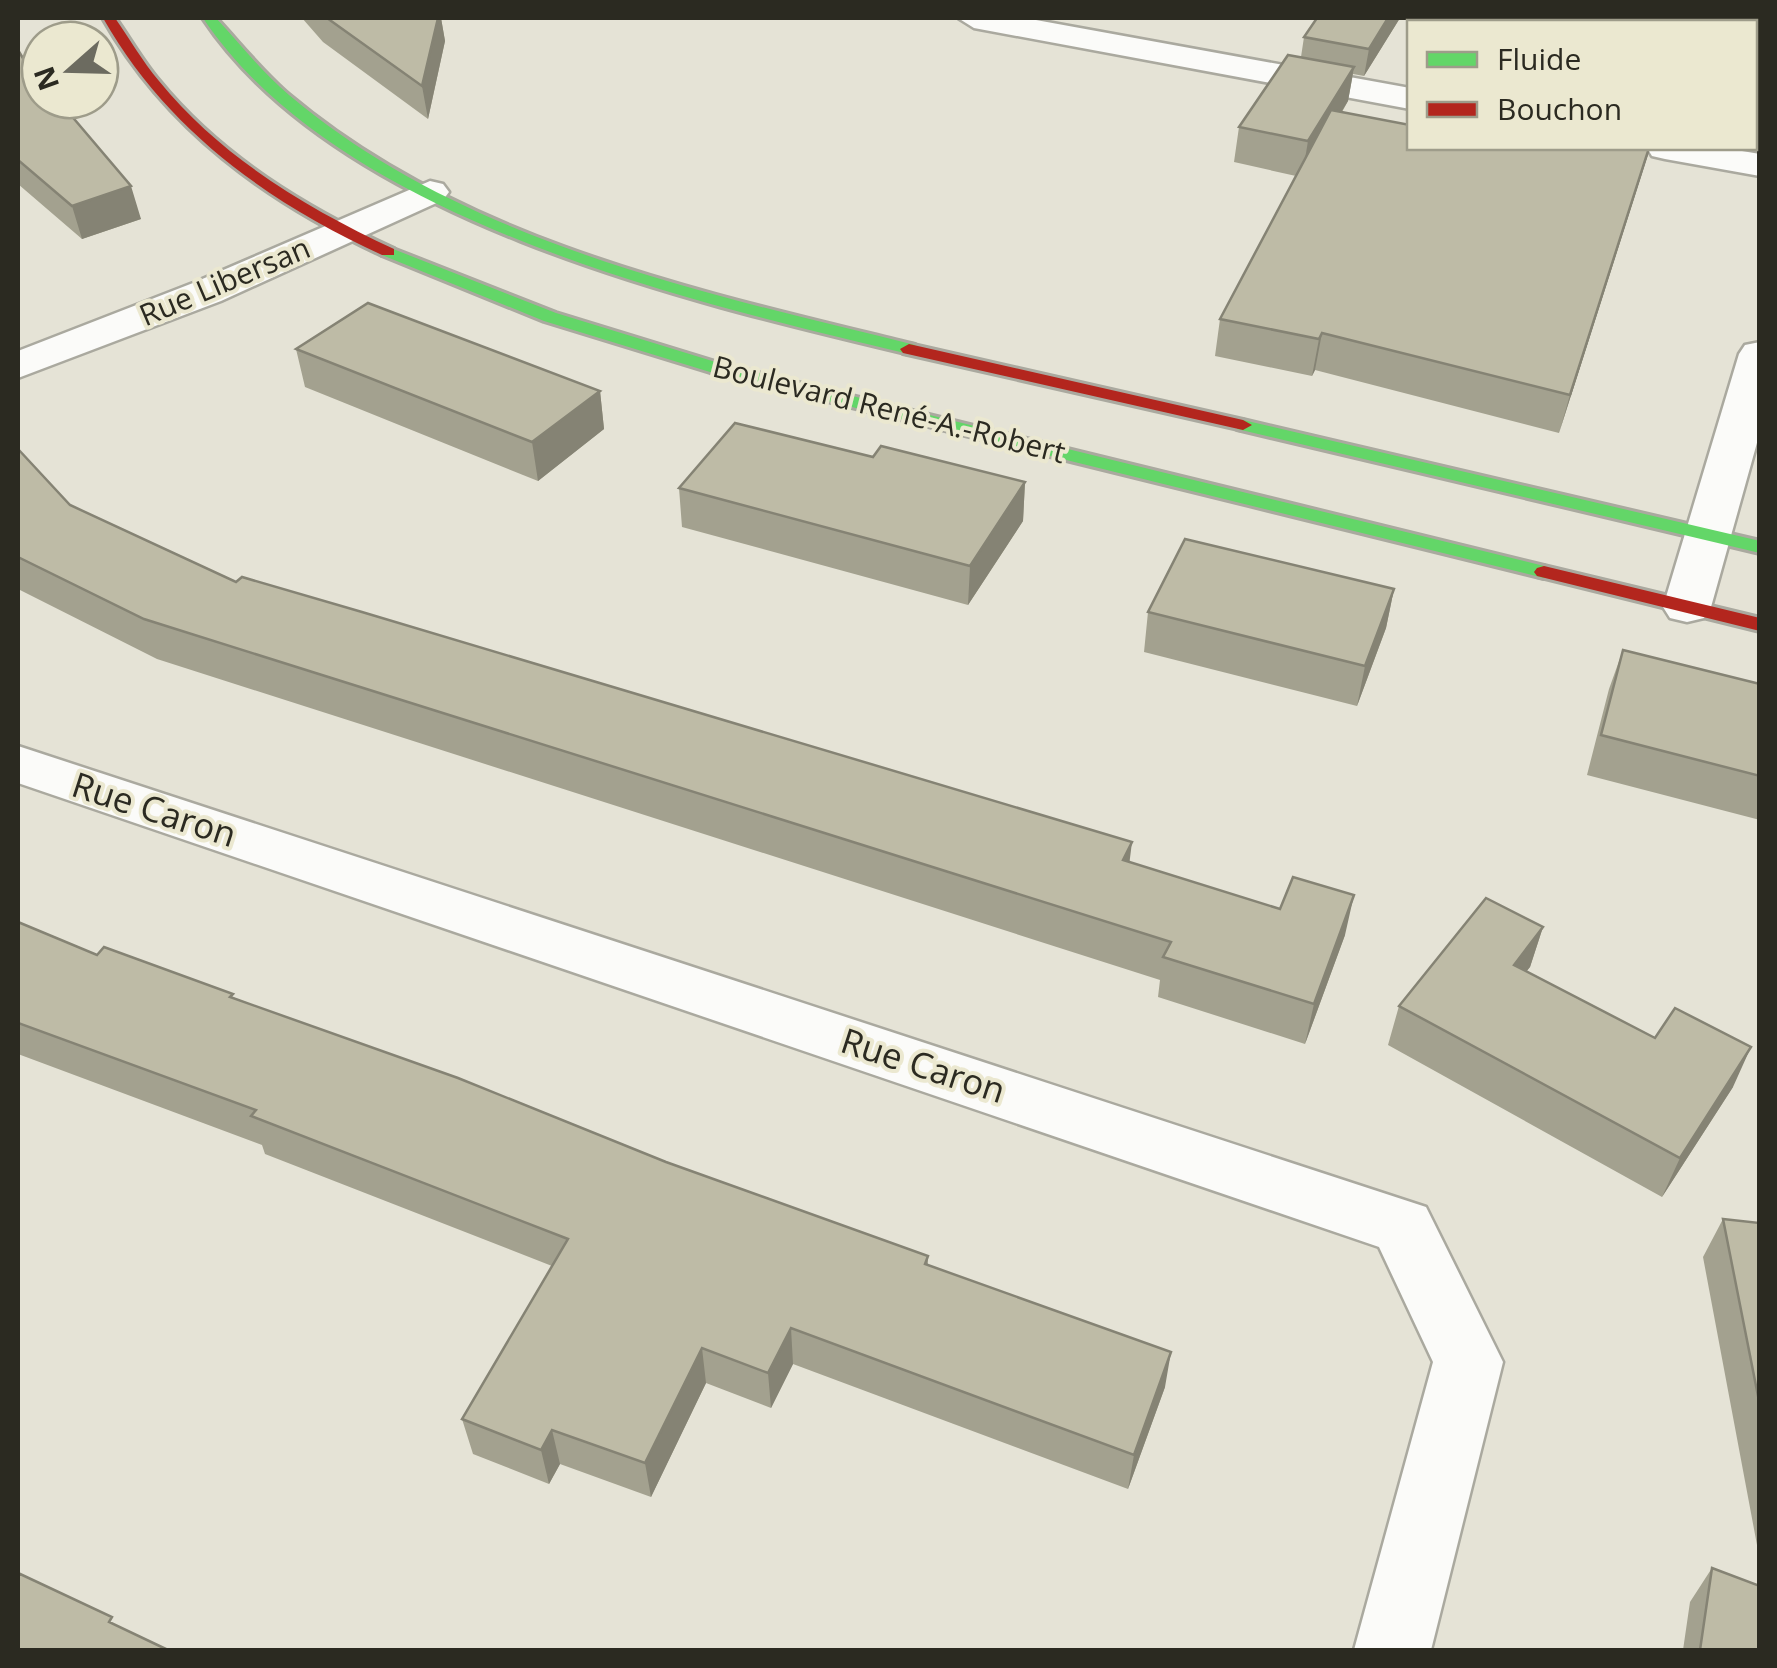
<svg xmlns="http://www.w3.org/2000/svg" width="1777" height="1668" viewBox="0 0 1777 1668" font-family="'Open Sans',sans-serif">
	<style>
		.lines { fill: none; stroke-linecap: round; stroke-linejoin: round }
		.street-casing { stroke: #aaa99f; stroke-width: 5 }
		.fast-casing { stroke: #aaa99f; stroke-width: 6 }
		.jam-casing { stroke: #aaa99f; stroke-width: 6 }
		.street { fill: #fbfbf9; fill-rule: evenodd }
		.fast { fill: #63d668; fill-rule: evenodd }
		.jam { fill: #b3261e; fill-rule: evenodd }
		.wall { fill: #a3a18f }
		.shaded-wall { fill: #858374 }
		.building { fill: #bebba6; stroke: #858374; stroke-width: 2.5 }
		.labels { text-anchor: middle; stroke-width: 8; stroke-linejoin: round; paint-order: stroke }
		.far-street-label { font-size: 30px; fill: #2b2a21; stroke: #ebe8d0 }
		.street-label { font-size: 35px; fill: #2b2a21; stroke: #ebe8d0 }
	</style>
	<rect width="100%" height="100%" fill="#e5e3d6"/>
	<g class="lines">
		<!-- street casing -->
		<g class="street-casing">
			<path id="street" d="M 958,18 L 1025,18 L 1410,88 L 1410,109 L 974,28 Z
				M 1647,148 L 1724,148 L 1760,154 L 1760,176 L 1665,159 L 1652,156 Z
				M 430,181 L 443,184 L 449,192 L 443,200 L 221,301 L 18,378 L 18,351 L 193,283 Z
				M 1760,342 L 1760,432 L 1711,607 L 1704,618 L 1687,622 L 1670,618 L 1663,607 L 1739,354 L 1745,345 Z
				M 18,746 L 1426,1207 L 1503,1362 L 1431,1650 L 1354,1650 L 1433,1362 L 1379,1247 L 18,783 Z"/>
		</g>
		<!-- fast casing -->
		<g class="fast-casing">
			<path id="fast" d="M 203,18 L 216,18 C 240,44 262,72 289,95 C 463,242 700,292 915,345 L 918,349 L 909,354 C 686,301 337,219 203,18 Z
				M 388,247 L 556,313 L 722,364 L 1544,566 L 1554,572 L 1544,578 L 710,372 L 544,321 L 382,255 L 382,249 Z
				M 1243,420 L 1760,541 L 1760,553 L 1237,429 L 1237,421 Z"/>
		</g>
		<!-- jam casing -->
		<g class="jam-casing">
			<path id="jam" d="M 103,18 L 115,18 C 130,39 142,61 159,81 C 221,157 306,208 394,249 L 394,255 L 382,255 C 267,202 166,129 103,18 Z
				M 909,344 L 1243,420 L 1252,425 L 1243,430 L 903,353 L 900,349 Z
				M 1544,566 L 1760,618 L 1760,631 L 1537,576 L 1534,572 L 1537,568 Z"/>
		</g>
		<!-- street -->
		<use href="#street" class="street"/>
		<!-- fast -->
		<use href="#fast" class="fast"/>
		<!-- jam -->
		<use href="#jam" class="jam"/>
	</g>
	<!-- wall -->
	<path class="wall" d="M 302,18 L 441,18 L 445,41 L 428,119 L 323,42 Z
		M 1400,18 L 1364,76 L 1353,74 L 1348,101 L 1342,112 L 1410,148 L 1650,148 L 1559,433 L 1315,370 L 1312,376 L 1215,356 L 1220,319 L 1296,176 L 1234,162 L 1239,127 L 1301,57 L 1304,37 Z
		M 18,50 L 24,60 L 141,219 L 82,239 L 18,184 Z
		M 296,349 L 600,391 L 604,429 L 538,481 L 305,387 Z
		M 18,449 L 70,505 L 236,582 L 1129,862 L 1345,935 L 1305,1044 L 1158,997 L 1160,980 L 157,659 L 18,589 Z
		M 873,457 L 1025,482 L 1023,521 L 968,605 L 682,527 L 679,488 Z
		M 1394,589 L 1386,628 L 1357,706 L 1144,652 L 1148,612 Z
		M 1623,650 L 1760,684 L 1760,820 L 1587,775 L 1609,689 Z
		M 18,922 L 97,955 L 235,998 L 666,1162 L 928,1256 L 928,1266 L 1165,1387 L 1128,1489 L 793,1364 L 771,1408 L 706,1383 L 651,1497 L 560,1464 L 549,1484 L 473,1454 L 462,1419 L 552,1266 L 265,1154 L 262,1145 L 18,1054 Z
		M 1543,927 L 1530,967 L 1526,971 L 1733,1087 L 1662,1197 L 1388,1045 L 1399,1006 Z
		M 1723,1219 L 1760,1223 L 1760,1561 L 1703,1257 Z
		M 1712,1568 L 1760,1650 L 1683,1650 L 1690,1602 Z"/>
	<!-- shaded-wall -->
	<path class="shaded-wall" d="M 438,18 L 441,18 L 445,41 L 428,119 L 422,86 Z
		M 1388,18 L 1400,18 L 1364,76 L 1369,49 Z
		M 1354,67 L 1348,101 L 1302,177 L 1308,141 Z
		M 1649,148 L 1650,148 L 1559,433 L 1570,395 Z
		M 131,186 L 141,219 L 82,239 L 72,206 Z
		M 1322,333 L 1315,370 L 1312,376 L 1319,339 Z
		M 600,391 L 604,429 L 538,481 L 532,442 Z
		M 1025,482 L 1023,521 L 968,605 L 970,566 Z
		M 1394,589 L 1386,628 L 1357,706 L 1365,666 Z
		M 1132,842 L 1127,882 L 1123,860 Z
		M 1354,895 L 1345,935 L 1305,1044 L 1314,1004 Z
		M 1543,927 L 1530,967 L 1501,1005 L 1514,965 Z
		M 1751,1047 L 1733,1087 L 1662,1197 L 1680,1158 Z
		M 791,1328 L 793,1364 L 771,1408 L 768,1373 Z
		M 702,1348 L 706,1383 L 651,1497 L 645,1463 Z
		M 1171,1352 L 1165,1387 L 1128,1489 L 1134,1455 Z
		M 552,1430 L 560,1464 L 549,1484 L 541,1450 Z"/>
	<!-- building -->
	<path class="building" d="M 327,18 L 438,18 L 422,86 Z
		M 1317,18 L 1388,18 L 1369,49 L 1304,37 Z
		M 1598,18 L 1702,18 L 1700,22 L 1596,22 Z
		M 18,50 L 24,60 L 40,79 L 40,100 L 58,100 L 131,186 L 72,206 L 18,160 Z
		M 1288,55 L 1354,67 L 1308,141 L 1239,127 Z
		M 1331,110 L 1410,125 L 1410,148 L 1649,148 L 1570,395 L 1322,333 L 1319,339 L 1220,319 Z
		M 368,303 L 600,391 L 532,442 L 296,349 Z
		M 735,423 L 873,457 L 881,446 L 1025,482 L 970,566 L 679,488 Z
		M 18,449 L 70,505 L 236,582 L 242,577 L 362,612 L 1132,842 L 1123,860 L 1280,909 L 1293,877 L 1354,895 L 1314,1004 L 1163,957 L 1171,942 L 144,619 L 18,557 Z
		M 1185,539 L 1394,589 L 1365,666 L 1148,612 Z
		M 1623,650 L 1760,684 L 1760,776 L 1601,735 Z
		M 1486,898 L 1543,927 L 1514,965 L 1655,1038 L 1675,1008 L 1751,1047 L 1680,1158 L 1399,1006 Z
		M 18,922 L 97,955 L 104,947 L 233,994 L 230,997 L 458,1078 L 666,1162 L 928,1256 L 925,1264 L 1171,1352 L 1134,1455 L 791,1328 L 768,1373 L 702,1348 L 645,1463 L 552,1430 L 541,1450 L 462,1419 L 568,1239 L 251,1116 L 256,1110 L 18,1023 Z
		M 1723,1219 L 1760,1223 L 1760,1406 Z
		M 1712,1568 L 1760,1586 L 1760,1650 L 1700,1650 Z
		M 18,1573 L 112,1617 L 109,1622 L 168,1650 L 18,1650 Z"/>
	<g class="labels">
		<!-- far-street labels -->
		<g class="far-street-label">
			<text transform="translate(225 282) rotate(-23)" y="10">Rue Libersan</text>
			<text transform="translate(889 410) rotate(14)" y="10">Boulevard René-A.-Robert</text>
		</g>
		<!-- street labels -->
		<g class="street-label">
			<text transform="translate(154 810) rotate(18)" y="12">Rue Caron</text>
			<text transform="translate(923 1066) rotate(18)" y="12">Rue Caron</text>
		</g>
	</g>
	<!-- border -->
	<rect width="1777" height="1668" fill="none" stroke="#2b2a21" stroke-width="40"/>
	<!-- legend -->
	<rect x="1407" y="20" width="350" height="130" fill="#ebe8d0" stroke="#9e9c8a" stroke-width="2.5"/>
	<rect x="1427" y="52" width="50" height="15" fill="#63d668" stroke="#9e9c8a" stroke-width="2.5"/>
	<text x="1497" y="70" font-size="30" fill="#2b2a21">Fluide</text>
	<rect x="1427" y="102" width="50" height="15" fill="#b3261e" stroke="#9e9c8a" stroke-width="2.5"/>
	<text x="1497" y="120" font-size="30" fill="#2b2a21">Bouchon</text>
	<!-- north arrow -->
	<g transform="translate(70 70) rotate(250)"><circle r="48" fill="#ebe8d0" stroke="#9e9c8a" stroke-width="2.5"/>
	<path d="M0-8L18 38L0 25L-18 38Z" fill="#6c6b60"/>
	<text y="-15" font-size="28" font-weight="bold" text-anchor="middle" fill="#2b2a21">N</text>
	</g>
</svg>
